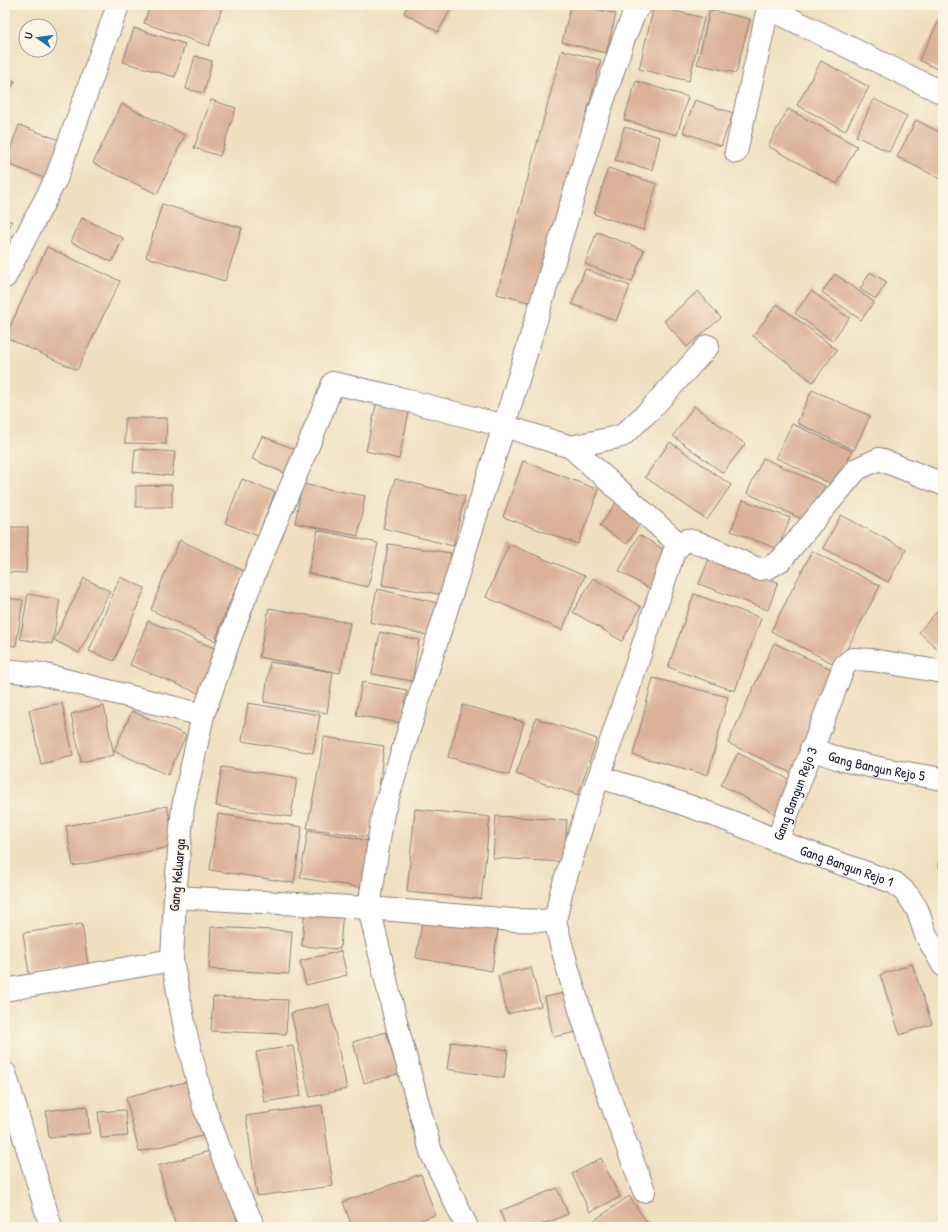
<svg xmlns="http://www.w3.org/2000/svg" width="948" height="1232" viewBox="0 0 948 1232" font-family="'Patrick Hand',sans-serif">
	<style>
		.building { fill: #dbb197 }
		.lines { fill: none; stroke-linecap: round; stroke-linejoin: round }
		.minor-casing { stroke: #89807d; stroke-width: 24 }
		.minor { stroke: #fff; stroke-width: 22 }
		.labels { text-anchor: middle; stroke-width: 3.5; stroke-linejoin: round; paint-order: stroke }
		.street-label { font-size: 14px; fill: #22223b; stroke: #fcf5e5 }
	</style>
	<rect width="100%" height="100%" fill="#fcf5e5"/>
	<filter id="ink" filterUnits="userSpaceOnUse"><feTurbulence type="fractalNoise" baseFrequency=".025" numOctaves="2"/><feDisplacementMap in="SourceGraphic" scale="8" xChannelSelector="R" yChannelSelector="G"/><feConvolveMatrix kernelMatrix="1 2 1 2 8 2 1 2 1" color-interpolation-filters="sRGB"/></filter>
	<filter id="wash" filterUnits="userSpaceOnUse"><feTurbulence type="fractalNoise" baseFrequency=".012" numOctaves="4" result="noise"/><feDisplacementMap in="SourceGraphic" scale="16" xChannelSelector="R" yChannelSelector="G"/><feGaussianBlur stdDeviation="0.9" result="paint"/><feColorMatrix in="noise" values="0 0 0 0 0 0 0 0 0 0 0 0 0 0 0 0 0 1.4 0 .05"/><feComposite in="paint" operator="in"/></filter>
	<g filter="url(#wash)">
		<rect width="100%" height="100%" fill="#f0dfbf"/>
		<g id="blocks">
			<!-- building -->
			<path class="building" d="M 150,5 L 223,5 L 209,46 L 144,23 Z
				M 408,5 L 453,5 L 438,32 L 404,13 Z
				M 571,5 L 581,5 L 616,14 L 606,53 L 562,42 Z
				M 603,5 L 626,5 L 625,10 Z
				M 654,6 L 704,18 L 689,81 L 639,69 Z
				M 710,10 L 750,19 L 736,73 L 697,64 Z
				M 940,19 L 943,21 L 943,72 L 919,60 Z
				M 134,28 L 185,44 L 175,77 L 123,62 Z
				M 562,50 L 601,60 L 536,304 L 497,294 Z
				M 195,56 L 212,61 L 204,93 L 186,89 Z
				M 821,61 L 869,87 L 845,131 L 797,105 Z
				M 5,76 L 15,81 L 5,100 Z
				M 636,81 L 688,97 L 677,135 L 624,120 Z
				M 874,99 L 907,116 L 889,152 L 856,136 Z
				M 211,100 L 236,108 L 220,156 L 194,148 Z
				M 695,100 L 733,113 L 721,146 L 683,132 Z
				M 122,104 L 185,135 L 157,194 L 93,163 Z
				M 788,109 L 857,146 L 837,184 L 768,146 Z
				M 916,120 L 943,134 L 943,180 L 897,157 Z
				M 19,125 L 62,141 L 47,179 L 5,163 Z
				M 624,127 L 660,137 L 652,170 L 615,160 Z
				M 608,168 L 657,184 L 643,230 L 594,214 Z
				M 162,204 L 242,228 L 225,281 L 146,257 Z
				M 5,218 L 12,222 L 5,235 Z
				M 82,218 L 123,238 L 112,262 L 71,242 Z
				M 597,232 L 644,250 L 632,282 L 585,264 Z
				M 47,247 L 120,281 L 77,370 L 5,337 Z
				M 585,269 L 630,286 L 616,321 L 572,304 Z
				M 870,272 L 887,282 L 876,299 L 860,289 Z
				M 835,274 L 874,302 L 861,320 L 822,292 Z
				M 698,291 L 721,318 L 687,347 L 664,321 Z
				M 811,291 L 849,318 L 832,341 L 795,313 Z
				M 777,304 L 837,350 L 813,382 L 753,336 Z
				M 812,390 L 870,416 L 854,450 L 797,423 Z
				M 377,401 L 410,408 L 399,459 L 366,451 Z
				M 694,406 L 745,444 L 723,473 L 673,436 Z
				M 125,418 L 167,418 L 166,444 L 125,443 Z
				M 792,424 L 852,451 L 836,486 L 776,458 Z
				M 262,436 L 299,451 L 289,475 L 252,459 Z
				M 670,442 L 731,485 L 707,520 L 645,477 Z
				M 135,449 L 175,452 L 172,476 L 133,472 Z
				M 763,458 L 825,486 L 808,522 L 747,493 Z
				M 523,461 L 599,490 L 578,544 L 503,517 Z
				M 242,479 L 275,492 L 258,536 L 225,523 Z
				M 395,479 L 465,496 L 453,546 L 383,528 Z
				M 302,484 L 365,496 L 358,536 L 295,523 Z
				M 172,485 L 172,507 L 136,507 L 136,486 Z
				M 618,499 L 645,516 L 627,544 L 600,526 Z
				M 743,500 L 790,518 L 778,549 L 731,531 Z
				M 841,515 L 906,550 L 888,582 L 823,548 Z
				M 5,527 L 28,527 L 26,573 L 5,572 Z
				M 318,530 L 378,543 L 368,587 L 308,573 Z
				M 639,535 L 670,553 L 650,589 L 619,571 Z
				M 180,540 L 244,571 L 230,601 L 215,641 L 151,610 L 166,570 Z
				M 388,544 L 451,553 L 445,595 L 382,585 Z
				M 509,544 L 585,576 L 562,630 L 486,597 Z
				M 812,551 L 880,586 L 838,666 L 771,631 Z
				M 710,556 L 778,582 L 768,610 L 699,584 Z
				M 120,577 L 145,588 L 114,661 L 89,651 Z
				M 84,578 L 110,591 L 79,653 L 54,640 Z
				M 593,578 L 641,607 L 622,641 L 573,612 Z
				M 377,589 L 438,603 L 431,636 L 370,622 Z
				M 28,594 L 60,600 L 52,644 L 20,639 Z
				M 694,594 L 761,618 L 735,691 L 668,667 Z
				M 5,598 L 23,600 L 16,646 L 5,645 Z
				M 943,604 L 943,650 L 941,652 L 919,632 Z
				M 269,608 L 350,623 L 340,673 L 259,657 Z
				M 148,621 L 219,650 L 201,694 L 130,665 Z
				M 380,632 L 419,640 L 412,681 L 372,674 Z
				M 774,643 L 840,673 L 794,774 L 728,743 Z
				M 270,662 L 333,672 L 327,713 L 264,702 Z
				M 653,678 L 728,697 L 708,775 L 633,755 Z
				M 362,682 L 407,690 L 401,723 L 356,715 Z
				M 62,703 L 73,756 L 41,764 L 29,710 Z
				M 248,703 L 320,715 L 313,753 L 242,741 Z
				M 463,705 L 524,722 L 509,775 L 448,757 Z
				M 104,706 L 114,755 L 81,762 L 71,714 Z
				M 132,711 L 186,735 L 168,775 L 114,751 Z
				M 536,718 L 597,739 L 578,795 L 516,774 Z
				M 324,737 L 384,746 L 379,787 L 368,837 L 307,828 L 317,778 Z
				M 738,753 L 796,783 L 779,816 L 721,785 Z
				M 222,767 L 297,778 L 291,817 L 216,806 Z
				M 167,806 L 175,846 L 73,866 L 66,826 Z
				M 415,809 L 490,817 L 481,899 L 407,892 Z
				M 218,814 L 302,827 L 294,883 L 210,870 Z
				M 496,816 L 567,820 L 564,862 L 493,858 Z
				M 308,830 L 372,841 L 364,888 L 300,878 Z
				M 943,854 L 943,866 L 939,865 Z
				M 305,906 L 343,909 L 340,949 L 302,946 Z
				M 423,917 L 498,929 L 492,971 L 416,958 Z
				M 82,924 L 88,965 L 29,974 L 23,933 Z
				M 211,927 L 292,931 L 289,974 L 209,969 Z
				M 341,951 L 347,975 L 306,985 L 300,961 Z
				M 912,964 L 932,1024 L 900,1035 L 880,975 Z
				M 531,967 L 541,1006 L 507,1014 L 498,976 Z
				M 570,992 L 577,1032 L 553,1037 L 545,997 Z
				M 213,997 L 288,1000 L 286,1034 L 211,1031 Z
				M 329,1004 L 347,1089 L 310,1097 L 291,1013 Z
				M 386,1032 L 398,1074 L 364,1083 L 353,1042 Z
				M 451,1042 L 508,1050 L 504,1078 L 447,1069 Z
				M 293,1046 L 301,1096 L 264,1102 L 256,1052 Z
				M 193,1080 L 206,1135 L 139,1152 L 126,1097 Z
				M 322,1105 L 333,1186 L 257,1196 L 246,1116 Z
				M 87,1106 L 90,1133 L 49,1138 L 46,1111 Z
				M 125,1110 L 128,1136 L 101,1138 L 98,1112 Z
				M 216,1149 L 238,1224 L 226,1227 L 176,1227 L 158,1166 Z
				M 601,1158 L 620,1197 L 590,1212 L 572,1174 Z
				M 421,1174 L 435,1215 L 401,1227 L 352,1227 L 343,1202 Z
				M 557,1188 L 568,1214 L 536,1227 L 506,1227 L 500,1211 Z
				M 629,1196 L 650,1227 L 596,1227 L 592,1222 Z"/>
		</g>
	</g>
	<g filter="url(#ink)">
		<use href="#blocks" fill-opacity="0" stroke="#89807d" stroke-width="1"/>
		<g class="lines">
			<!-- minor casing -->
			<g class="minor-casing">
				<g id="minor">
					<path d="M 736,152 L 768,8 L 943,93"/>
					<path d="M 5,277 L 56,179 L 118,5"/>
					<path d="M 571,447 L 622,436 L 650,410 L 708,346"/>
					<path d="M 5,670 L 41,674 L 203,715 L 183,806 L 175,897 L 172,960 L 186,1034 L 204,1107 L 228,1171 L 254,1227"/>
					<path d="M 203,715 C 219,671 233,626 251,583 C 277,516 308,451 333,383 L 391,396 L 504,426 L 571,447 L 680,545"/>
					<path id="s1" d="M 811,749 L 843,760 L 883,769 L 943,779"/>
					<path id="s2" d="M 599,777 C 659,795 721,815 777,841 L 844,666 L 852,659 L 872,660 L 943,672"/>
					<path id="s3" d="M 777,841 L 895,883 L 908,895 L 917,909 L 926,935 L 943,965"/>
					<path d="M 175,897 L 369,908 L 513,920 L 555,921 L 561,893 L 589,803 L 599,777 L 674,552 L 680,545 L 687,540 L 699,543 L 758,569 L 768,568 L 781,560 L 857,469 L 879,459 L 943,484"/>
					<path d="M 555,921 C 578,1013 610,1102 644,1191"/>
					<path d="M 5,990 L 172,960"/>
					<path d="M 5,1073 L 51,1227"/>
					<path d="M 467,1227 L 431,1152 L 397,1026 L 369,908 L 383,813 L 504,426 L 595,125 L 624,38 L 636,9 L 641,5"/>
				</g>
			</g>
			<!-- minor -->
			<use href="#minor" class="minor"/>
		</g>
	</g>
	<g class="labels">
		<!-- street labels -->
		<g class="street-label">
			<text dy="5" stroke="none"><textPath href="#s1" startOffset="68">Gang Bangun Rejo 5</textPath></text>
			<text dy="5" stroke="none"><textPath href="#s2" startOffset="240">Gang Bangun Rejo 3</textPath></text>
			<text dy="5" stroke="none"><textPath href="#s3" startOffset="74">Gang Bangun Rejo 1</textPath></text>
			<text transform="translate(177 875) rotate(-85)" y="5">Gang Keluarga</text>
		</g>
	</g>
	<!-- margin -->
	<rect width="948" height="1232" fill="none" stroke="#fcf5e5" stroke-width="20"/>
	<!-- north arrow -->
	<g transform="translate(38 38) rotate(284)"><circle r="19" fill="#fcf5e5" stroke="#a5a1a1"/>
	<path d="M0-3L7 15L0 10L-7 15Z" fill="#1f6fb2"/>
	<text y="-6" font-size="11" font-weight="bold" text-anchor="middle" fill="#22223b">U</text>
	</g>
</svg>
